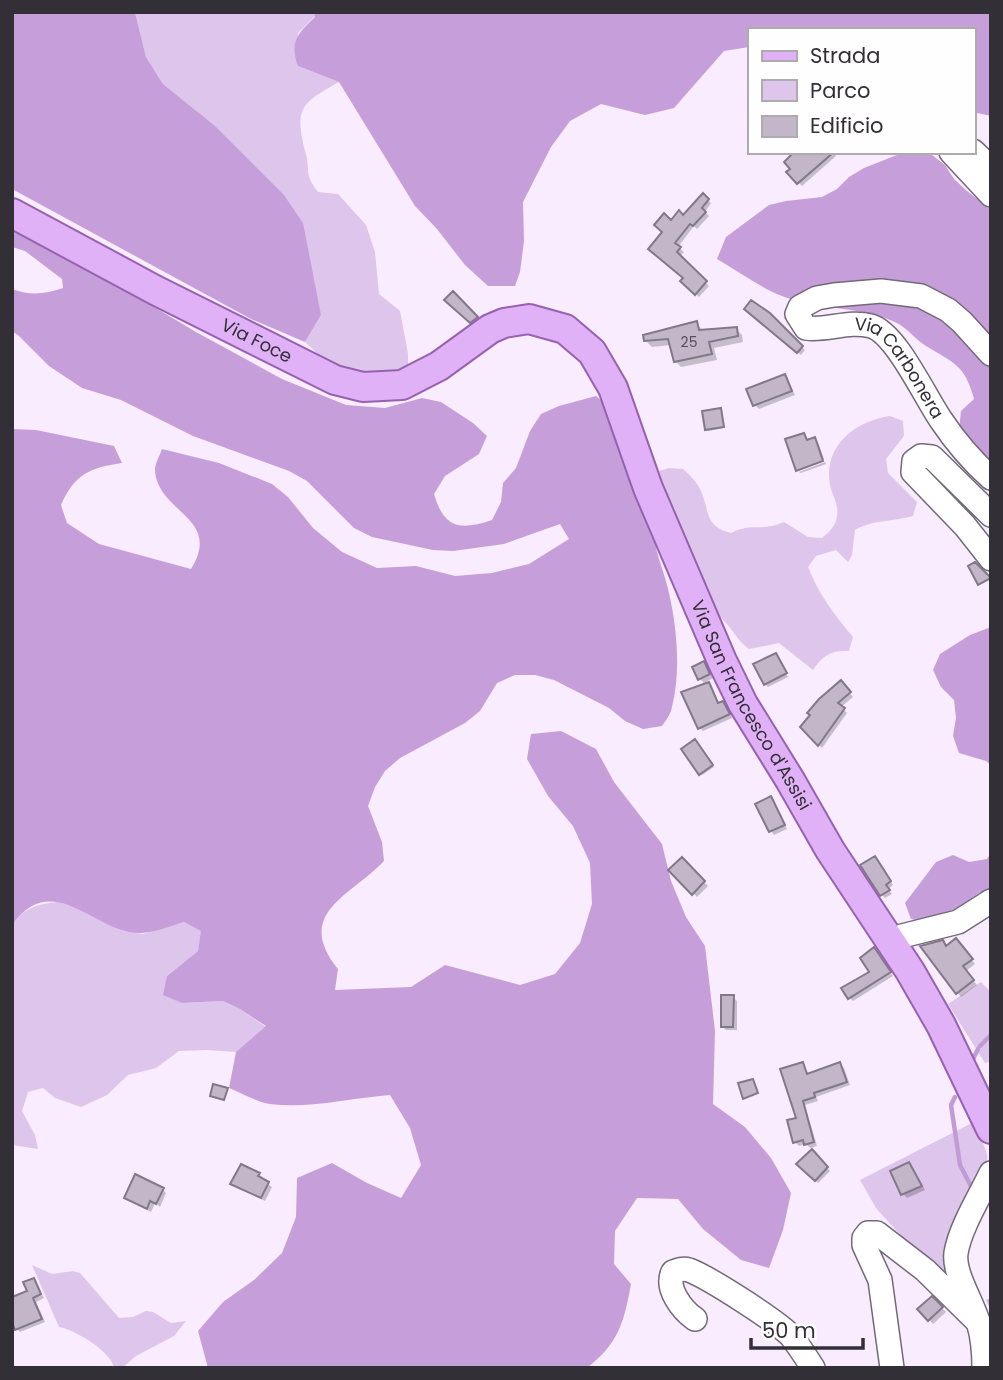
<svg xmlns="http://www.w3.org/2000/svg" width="1003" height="1380" viewBox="0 0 1003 1380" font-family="Poppins,sans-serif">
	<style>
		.green { fill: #dec5ec }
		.forest { fill: #c69fda }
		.shadow { fill: #0003 }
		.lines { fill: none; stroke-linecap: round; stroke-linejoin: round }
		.stream { stroke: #c19bd5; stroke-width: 4.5 }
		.building { fill: #c2b6c8; stroke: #837888; stroke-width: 2 }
		.minor-casing { stroke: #746979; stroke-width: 26 }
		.major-casing { stroke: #9662af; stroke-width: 32 }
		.minor { stroke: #fff; stroke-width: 23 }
		.major { stroke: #e0b1f6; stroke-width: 28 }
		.labels { text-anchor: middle; stroke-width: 7; stroke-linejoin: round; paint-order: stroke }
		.number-label { font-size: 14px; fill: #57515a }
		.street-label { font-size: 18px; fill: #332f36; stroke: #fefefe }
	</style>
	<rect width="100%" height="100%" fill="#f8ecfe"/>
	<!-- green -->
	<path class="green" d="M 135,12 L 314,12 L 315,16 L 298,33 L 298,66 L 339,82 C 302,103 294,107 305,151 C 311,171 303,172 318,192 L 338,194 L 366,225 L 375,252 L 379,294 L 400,311 L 408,354 L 408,368 C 384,378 349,374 327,361 C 319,356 312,348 305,342 L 321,315 L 214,125 L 163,84 L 146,57 Z
		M 890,416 L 903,421 L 904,436 L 886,459 L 888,473 L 917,502 L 913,516 C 892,522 874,519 855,530 L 852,555 L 848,562 L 836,550 L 816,556 L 808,567 C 818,593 835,616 853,637 L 849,651 C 831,650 823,655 813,670 L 779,643 L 749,649 C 731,635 731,621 708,609 L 664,500 L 659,471 L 669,468 L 683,469 C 690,475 697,482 701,491 C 710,512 704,526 731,533 C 751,522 762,532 784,522 L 808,537 L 822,538 C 829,532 836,526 837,516 C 839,504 832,495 830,485 C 823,446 855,421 890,416 Z
		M 58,902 L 78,907 L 124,931 L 143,934 L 184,922 L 202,931 L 198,951 L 167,976 L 182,1003 L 223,1001 L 240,1009 L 266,1027 L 236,1052 L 207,1050 L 179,1051 L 156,1068 L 128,1075 L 107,1095 L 81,1107 L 55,1098 L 43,1088 L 28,1092 L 22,1111 L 35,1135 L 38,1149 L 12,1145 L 12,925 C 24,908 37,904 58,902 Z
		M 981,982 L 991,992 L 991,1061 L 985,1063 L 948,1004 Z
		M 972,1123 C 980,1138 990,1151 987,1167 L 964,1214 L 945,1266 L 945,1273 L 963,1297 L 961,1302 L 876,1208 L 860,1180 Z
		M 32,1265 L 52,1274 L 73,1271 L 80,1273 L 119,1318 L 133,1317 L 146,1311 L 153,1312 L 171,1323 L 186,1321 L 174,1336 L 136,1356 L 122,1368 L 114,1368 C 112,1352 74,1329 59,1327 Z"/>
	<!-- forest -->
	<path class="forest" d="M 12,12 L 135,12 L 146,57 L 163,84 L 214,125 L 284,195 L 303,223 L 321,315 L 305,342 L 251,319 L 12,189 Z
		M 314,12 L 991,12 L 991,116 L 973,112 L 973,30 L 749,30 L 749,47 L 724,51 L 674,108 L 645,115 L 601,104 L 570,121 L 551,147 L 523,202 L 524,241 L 520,272 L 515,286 L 488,286 L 465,265 L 437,229 L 415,206 L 339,82 L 298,66 C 289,42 298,33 315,17 Z
		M 915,154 L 932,155 L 945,165 L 954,179 L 967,191 L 991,210 L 991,464 L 959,430 L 961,411 L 974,399 C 965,365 954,363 926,346 C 916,340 908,329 897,323 C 862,306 818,310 782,296 C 759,287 738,271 717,259 L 726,237 L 769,205 L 786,201 L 822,197 L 837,189 L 849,177 L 864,168 L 897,155 Z
		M 12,228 L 97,273 L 196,332 L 282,379 L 346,405 L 385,408 L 422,398 L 441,402 L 473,423 L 487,436 L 479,454 L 445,476 L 434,494 C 444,528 459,531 492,520 L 501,502 L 503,483 L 516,468 L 530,431 L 541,414 L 559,406 L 596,396 L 610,408 L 654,535 C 656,556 665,573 669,593 C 677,628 681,672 672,707 C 671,714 666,720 662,726 L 643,729 L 625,721 L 609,708 L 554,680 L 535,675 L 515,675 L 497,683 L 480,711 L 465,723 L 400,758 L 385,771 L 375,787 L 368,806 L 382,842 L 384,861 C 351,896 293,913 338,969 L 335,990 L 411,987 L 445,965 L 520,985 L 555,974 L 580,943 L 592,904 L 590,863 L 573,826 L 548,796 L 527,759 L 531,734 L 561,731 L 596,749 L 614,782 L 662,844 L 671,881 L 686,917 L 705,946 L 715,1031 L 713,1104 L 745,1127 L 771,1158 L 791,1193 L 783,1230 L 769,1268 L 741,1260 L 703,1229 L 678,1199 L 637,1198 L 615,1231 L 614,1264 L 631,1284 C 624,1322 619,1343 587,1368 L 208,1368 L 198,1331 L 223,1302 L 254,1280 L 282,1253 L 296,1217 L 297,1178 L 332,1163 L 367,1183 L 401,1198 L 421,1165 L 410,1128 L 390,1095 C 350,1098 310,1109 270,1104 C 256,1102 242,1093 229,1088 L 236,1052 L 266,1026 L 240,1009 L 223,1001 L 182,1003 L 163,995 L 167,976 L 198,951 L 201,931 L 184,922 C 164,928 145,937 125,931 C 86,920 48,874 12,925 L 12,429 L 36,430 L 114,446 L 122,463 C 89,468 75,474 61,505 L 67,523 L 99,544 L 191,569 C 223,517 157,513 155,470 C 155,463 160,455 162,449 L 219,463 L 272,484 L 288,497 L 313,528 L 342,552 L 377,568 L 416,566 L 455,576 L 492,573 L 529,564 L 569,539 L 560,524 L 504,544 L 453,551 L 433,550 L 372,537 L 354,528 L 307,481 L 289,471 L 193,436 L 121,400 L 82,388 L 49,366 L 19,336 L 12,331 L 12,289 C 31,296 45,294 63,288 L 62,279 L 25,251 L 12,247 Z
		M 991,627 L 991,765 L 986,761 L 959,753 L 953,736 L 956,718 L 954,700 L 941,687 L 933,670 L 940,654 L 970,635 Z
		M 991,853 L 991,894 L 980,892 C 961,905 935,925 911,919 L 905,903 L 936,862 L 953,855 L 969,862 L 987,859 Z"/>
	<!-- shadow -->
	<path class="shadow" d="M 832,152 L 836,156 L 802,186 L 788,172 Z
		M 703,196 L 711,203 L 705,212 L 709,216 L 697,229 L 694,226 L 678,247 L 684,252 L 679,257 L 709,286 L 699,297 L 683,281 L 685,279 L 650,249 L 672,222 L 683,217 Z
		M 751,303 L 805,350 L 801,355 L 749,312 Z
		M 696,323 L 703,331 L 736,329 L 742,335 L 743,342 L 714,348 L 717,360 L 681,367 L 675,361 L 671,345 L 652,347 L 646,341 Z
		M 785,376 L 795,395 L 759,409 L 755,405 Z
		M 720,410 L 724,428 L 708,431 L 707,429 Z
		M 804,435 L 808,441 L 815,439 L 818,442 L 824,459 L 797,469 Z
		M 825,462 L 826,464 L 801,473 L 799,472 Z
		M 778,658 L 788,677 L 768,687 L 765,684 Z
		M 703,663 L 713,678 L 704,683 L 700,679 Z
		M 841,683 L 853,697 L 841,707 L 847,713 L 822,748 L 802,727 Z
		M 708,684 L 719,704 L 723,703 L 726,706 L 732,718 L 703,731 L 700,728 Z
		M 695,742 L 714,767 L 702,775 L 683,750 Z
		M 771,798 L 787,829 L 774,835 L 771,831 Z
		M 682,860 L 708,886 L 697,897 L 671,870 Z
		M 878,862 L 893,885 L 888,889 L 892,894 L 885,898 L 882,895 Z
		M 942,942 L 947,947 L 960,944 L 975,964 L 966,971 L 977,985 L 961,997 L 923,947 Z
		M 877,953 L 893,976 L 853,1001 L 850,998 L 871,973 Z
		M 733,997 L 737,1001 L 737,1030 L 726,1030 L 722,1026 Z
		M 803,1064 L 809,1075 L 840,1064 L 844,1068 L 850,1085 L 816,1097 L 818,1101 L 805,1105 L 817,1146 L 810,1148 L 806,1144 L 799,1146 L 795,1142 Z
		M 812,1151 L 830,1171 L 818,1183 L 799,1164 Z
		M 909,1164 L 925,1190 L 907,1198 L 903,1194 Z
		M 259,1174 L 263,1178 L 262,1180 L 272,1187 L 265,1201 L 232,1184 Z
		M 162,1189 L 166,1193 L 160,1207 L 155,1203 L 151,1212 L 126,1198 Z
		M 34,1280 L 44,1298 L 36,1302 L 45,1322 L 20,1332 L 17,1329 Z
		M 991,1298 L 991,1310 L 986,1300 Z
		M 932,1299 L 946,1312 L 933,1324 L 920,1310 Z"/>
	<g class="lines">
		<!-- stream -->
		<path class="stream" d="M 980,1046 L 991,1035
			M 971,1063 L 978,1049
			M 955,1097 L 951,1105 L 960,1165 L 972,1188"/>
	</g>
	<!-- building -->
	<path class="building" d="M 794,152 L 834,152 L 797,184 L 786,172 L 790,169 L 784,162 Z
		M 703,193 L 709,199 L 702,208 L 706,212 L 693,226 L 690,224 L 675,243 L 681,247 L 677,252 L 707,281 L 695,295 L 680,281 L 683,278 L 648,249 L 662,232 L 654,225 L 664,213 L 671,220 L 679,210 L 683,215 Z
		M 453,291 L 478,317 L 470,323 L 444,300 Z
		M 751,300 L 770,313 L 803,346 L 797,353 L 744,309 Z
		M 697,321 L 699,330 L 737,327 L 738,336 L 709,342 L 712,354 L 674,362 L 668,339 L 644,341 L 643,335 Z
		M 785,374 L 792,391 L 753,406 L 746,389 Z
		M 721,408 L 724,427 L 705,430 L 702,411 Z
		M 804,433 L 807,440 L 815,437 L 823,461 L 796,471 L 785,439 Z
		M 975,562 L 991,578 L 978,585 L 968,566 Z
		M 776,653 L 787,673 L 764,685 L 753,664 Z
		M 704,661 L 710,674 L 698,680 L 692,667 Z
		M 841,680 L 851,692 L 838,703 L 845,708 L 818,746 L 800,727 L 810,715 L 807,713 L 819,699 Z
		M 709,682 L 718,703 L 723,701 L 730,714 L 698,729 L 681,692 Z
		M 695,739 L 713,765 L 699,775 L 681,749 Z
		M 771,796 L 785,825 L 769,832 L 755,804 Z
		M 875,856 L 891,881 L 886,885 L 890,890 L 880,896 L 860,865 Z
		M 682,857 L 705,881 L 692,895 L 668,870 Z
		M 956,938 L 973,959 L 963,966 L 974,980 L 956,994 L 920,946 L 943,940 L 946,946 Z
		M 874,947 L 891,972 L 848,999 L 841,988 L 869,972 L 860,958 Z
		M 721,995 L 734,995 L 733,1027 L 721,1027 Z
		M 803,1062 L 807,1074 L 840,1062 L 847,1082 L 814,1093 L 815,1097 L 803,1101 L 814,1142 L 804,1145 L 803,1140 L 793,1143 L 787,1120 L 796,1118 L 780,1069 Z
		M 753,1079 L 758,1093 L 743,1099 L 738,1083 Z
		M 213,1084 L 228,1088 L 224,1100 L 210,1096 Z
		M 812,1149 L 828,1167 L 815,1181 L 796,1164 Z
		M 909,1162 L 922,1186 L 901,1195 L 890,1171 Z
		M 241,1164 L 260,1173 L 258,1176 L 269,1182 L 261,1198 L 230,1184 Z
		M 135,1174 L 164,1188 L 156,1204 L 150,1201 L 147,1209 L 124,1198 Z
		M 34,1278 L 41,1294 L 33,1298 L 42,1319 L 15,1330 L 12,1323 L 12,1297 L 27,1291 L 23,1282 Z
		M 932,1296 L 943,1307 L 928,1321 L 917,1309 Z"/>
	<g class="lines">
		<!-- minor casing -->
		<g class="minor-casing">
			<g id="minor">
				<path d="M 973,151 L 991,168"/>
				<path d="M 951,152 L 991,195"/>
				<path id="s1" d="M 991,354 L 962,322 L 948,310 L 921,296 L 881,291 L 834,295 L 817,298 L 800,307 L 797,314 L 806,328 C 827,331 849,320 871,326 C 896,333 925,397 941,420 C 955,441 972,461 991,478"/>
				<path d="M 991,515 L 932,457 L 921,456 L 914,461 L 913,472 L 965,526 L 991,559"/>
				<path d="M 892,942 L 902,936 L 958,922 L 991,901"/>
				<path d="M 695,1319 C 682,1310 665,1288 673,1272 C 678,1270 683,1268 689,1270 C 708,1277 777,1321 791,1336 C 799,1346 806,1357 813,1368"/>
				<path d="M 892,1368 L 880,1280 L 864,1245 L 864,1238 L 868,1233 L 877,1233 L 925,1270 L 979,1323"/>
				<path d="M 984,1368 C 984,1353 983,1339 979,1325 C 974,1304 953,1274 956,1253 C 960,1228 980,1196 991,1173"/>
			</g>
		</g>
		<!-- major casing -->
		<g class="major-casing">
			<g id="major">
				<path id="s2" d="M 12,213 L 155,290 L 335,380 L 363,387 L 402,385 L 439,366 L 490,329 L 504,323 L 529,319 L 565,329 L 592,352 L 613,388 L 648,488 L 722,661 L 743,704 L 790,780 L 830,850 L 910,971 L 941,1025 L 991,1129"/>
			</g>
		</g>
		<!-- minor -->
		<use href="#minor" class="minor"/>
		<!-- major -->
		<use href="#major" class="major"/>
	</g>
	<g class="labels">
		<!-- number labels -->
		<g class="number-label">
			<text x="689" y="347">25</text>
		</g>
		<!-- street labels -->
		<g class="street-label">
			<text dy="6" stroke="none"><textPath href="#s2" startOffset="276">Via Foce</textPath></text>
			<text dy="6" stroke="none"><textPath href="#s1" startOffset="355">Via Carbonera</textPath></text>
			<text dy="6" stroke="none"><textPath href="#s2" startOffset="1038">Via San Francesco d'Assisi</textPath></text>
		</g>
	</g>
	<!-- border -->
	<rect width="1003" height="1380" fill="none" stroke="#332f36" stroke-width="28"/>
	<!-- legend -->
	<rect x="748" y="28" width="228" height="126" fill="#fefefe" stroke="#adabae" stroke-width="2"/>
	<rect x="762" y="51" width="35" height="10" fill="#e0b1f6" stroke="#adabae" stroke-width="2"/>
	<text x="810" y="63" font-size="21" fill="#332f36">Strada</text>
	<rect x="762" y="80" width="35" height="21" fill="#dec5ec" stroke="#adabae" stroke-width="2"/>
	<text x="810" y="98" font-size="21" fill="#332f36">Parco</text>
	<rect x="762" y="116" width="35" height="21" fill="#c2b6c8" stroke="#adabae" stroke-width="2"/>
	<text x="810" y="133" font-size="21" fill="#332f36">Edificio</text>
	<!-- scale -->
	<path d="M751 1338v10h112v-10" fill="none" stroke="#332f36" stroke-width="3.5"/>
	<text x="762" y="1338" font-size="21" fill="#332f36" stroke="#fefefe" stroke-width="5" paint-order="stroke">50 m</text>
</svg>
